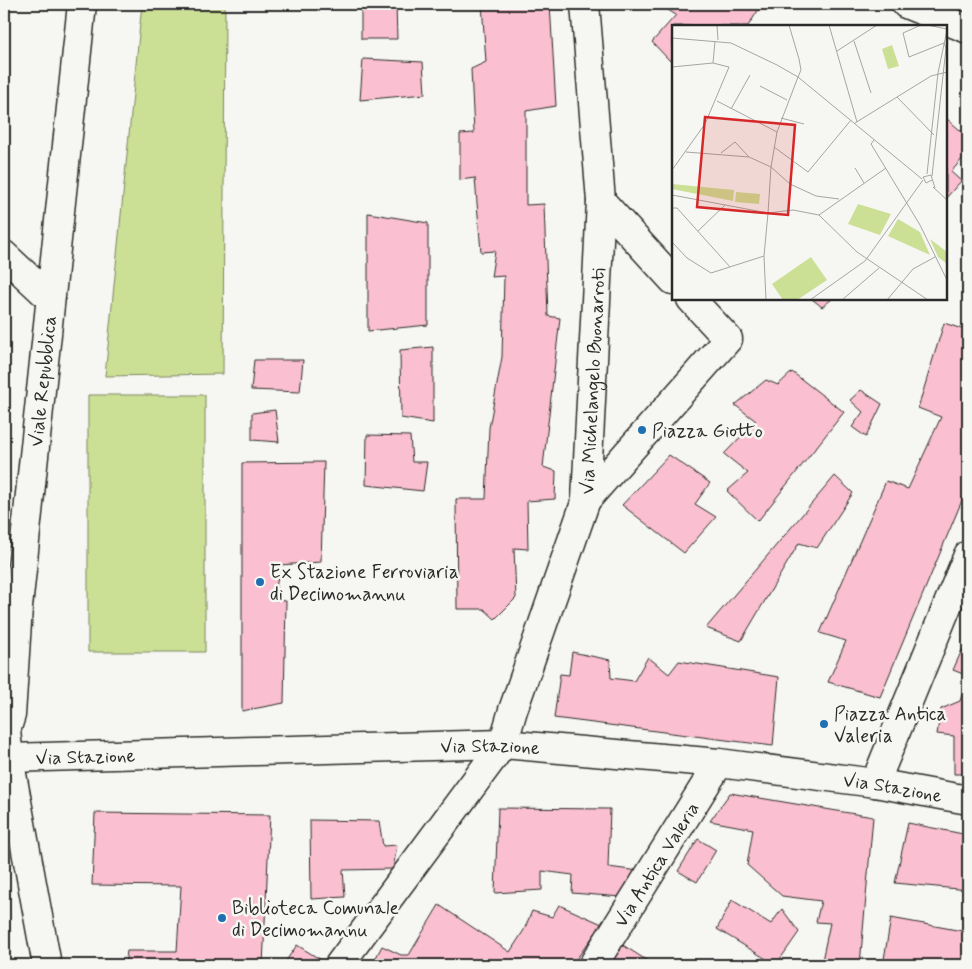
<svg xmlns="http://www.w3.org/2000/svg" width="972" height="969" viewBox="0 0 972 969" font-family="Mynerve,sans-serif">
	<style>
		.green { fill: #cce095; stroke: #7c8660 }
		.building { fill: #fabfd0; stroke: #2b2b2b }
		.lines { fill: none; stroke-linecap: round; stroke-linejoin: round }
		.minor-casing { stroke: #2b2b2b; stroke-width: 31 }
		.major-casing { stroke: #2b2b2b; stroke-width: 31 }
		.minor { stroke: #f6f6f2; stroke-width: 28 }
		.major { stroke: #f6f6f2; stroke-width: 28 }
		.poi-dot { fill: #1f6fb2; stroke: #f6f6f2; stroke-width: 2 }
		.labels { text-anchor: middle; stroke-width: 5; stroke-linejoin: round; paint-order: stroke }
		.street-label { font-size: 19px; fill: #2b2b2b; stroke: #f6f6f2 }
		.poi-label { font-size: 19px; fill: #2b2b2b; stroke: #f6f6f2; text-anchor: start }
		.inset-road { fill: none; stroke: #a5a5a2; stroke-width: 1 }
		.view { fill: #d62828; fill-opacity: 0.15; stroke: #d62828; stroke-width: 2.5 }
		.inset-edge { fill: none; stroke: #2b2b2b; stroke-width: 2.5 }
	</style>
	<rect width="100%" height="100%" fill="#f6f6f2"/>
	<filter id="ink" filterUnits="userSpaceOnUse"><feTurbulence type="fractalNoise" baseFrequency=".02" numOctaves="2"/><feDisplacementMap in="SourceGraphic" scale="10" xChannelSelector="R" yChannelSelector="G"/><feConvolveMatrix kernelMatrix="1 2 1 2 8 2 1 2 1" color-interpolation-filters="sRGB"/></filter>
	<g filter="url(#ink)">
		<!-- green -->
		<path class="green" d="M 142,4 L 225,4 L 223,374 L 105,376 Z
			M 88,395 L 205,395 L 205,652 L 88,652 Z"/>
		<!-- building -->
		<path class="building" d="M 361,4 L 396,4 L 397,39 L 361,39 Z
			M 482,4 L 550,4 L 556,106 L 526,111 L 526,205 L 544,204 L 548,316 L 560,318 L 543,467 L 556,471 L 555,499 L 527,501 L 528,549 L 514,548 L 516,598 L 495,619 L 484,609 L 457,609 L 456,499 L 486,499 L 489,428 L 502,357 L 504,276 L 491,277 L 495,251 L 481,252 L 475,178 L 460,180 L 460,134 L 474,133 L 471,69 L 486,62 Z
			M 671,4 L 759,4 L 761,6 L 748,26 L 673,26 L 673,57 L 670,61 L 652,42 L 676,15 L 665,8 Z
			M 363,59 L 423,62 L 425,94 L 360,100 Z
			M 946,118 L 968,137 L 968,152 L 951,172 L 961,181 L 946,198 Z
			M 368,213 L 428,223 L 428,325 L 368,331 Z
			M 812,299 L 832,299 L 822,307 Z
			M 944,323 L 968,331 L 968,486 L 880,697 L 828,682 L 846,641 L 820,633 L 886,481 L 908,489 L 941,417 L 918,408 Z
			M 433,347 L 433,423 L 401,418 L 400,350 Z
			M 254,360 L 303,360 L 300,392 L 251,390 Z
			M 792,372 L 844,412 L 758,521 L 727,491 L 748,473 L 724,454 L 756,421 L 735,405 L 766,380 L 778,385 Z
			M 861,390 L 882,404 L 866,437 L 852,427 L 863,412 L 850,400 Z
			M 275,410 L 279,442 L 252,440 L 252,413 Z
			M 367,435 L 410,436 L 412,462 L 427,462 L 423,491 L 366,485 Z
			M 669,455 L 710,483 L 695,504 L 716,517 L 684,553 L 622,505 Z
			M 324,462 L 321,562 L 280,565 L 274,600 L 286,601 L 284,703 L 242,711 L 242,463 Z
			M 835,476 L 853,493 L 817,548 L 799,543 L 741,641 L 706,628 Z
			M 962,650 L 968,650 L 968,774 L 954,774 L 954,736 L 937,734 L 941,709 L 960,701 L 968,676 L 953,670 Z
			M 572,652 L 610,660 L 611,678 L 634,681 L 648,657 L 669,674 L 679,661 L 779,677 L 773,746 L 554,718 L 560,674 L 569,675 Z
			M 730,793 L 873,817 L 860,965 L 821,965 L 830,923 L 816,922 L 821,901 L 782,896 L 747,865 L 753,829 L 710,821 Z
			M 498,808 L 610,809 L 608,867 L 639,871 L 621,897 L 572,893 L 573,875 L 542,871 L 542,890 L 495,893 Z
			M 95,813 L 270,815 L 263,965 L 125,965 L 127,951 L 177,951 L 181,886 L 92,885 Z
			M 310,820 L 379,821 L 383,846 L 397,845 L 393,869 L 343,870 L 345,897 L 311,899 Z
			M 908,823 L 968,835 L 968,890 L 895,883 Z
			M 698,839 L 716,850 L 697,882 L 678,871 Z
			M 732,900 L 771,924 L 782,909 L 799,932 L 776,965 L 717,929 Z
			M 439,905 L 510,952 L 524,930 L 532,911 L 552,917 L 559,905 L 602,924 L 572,965 L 372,965 L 382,946 L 401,955 L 409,955 Z
			M 891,918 L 968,932 L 968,965 L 883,965 Z
			M 618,942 L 654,965 L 605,965 Z
			M 297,945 L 326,963 L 325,965 L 283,965 Z"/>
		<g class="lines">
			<!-- minor casing -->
			<g class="minor-casing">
				<g id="minor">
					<path d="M 906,4 L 968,29"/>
					<path d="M 601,201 L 673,280"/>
					<path d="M 4,255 L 50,298"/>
					<path d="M 586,500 L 728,339 L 691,299"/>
					<path d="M 4,758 L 9,758 L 47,965"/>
					<path d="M 875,783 L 968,555"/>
					<path id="s1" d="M 339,965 L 503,744 L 513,710 L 586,500 L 601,201 L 585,4"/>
					<path id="s2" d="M 593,965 L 719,763"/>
				</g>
			</g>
			<!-- major casing -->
			<g class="major-casing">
				<g id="major">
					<path id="s3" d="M 82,4 L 18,607 L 11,715 L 6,731 L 9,758 L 503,744 L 719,763 L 875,783 L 968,800"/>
				</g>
			</g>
			<!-- minor -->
			<use href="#minor" class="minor"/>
			<!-- major -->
			<use href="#major" class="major"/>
		</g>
	</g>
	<!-- markers -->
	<g class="poi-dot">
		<circle cx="642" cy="430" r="5"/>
		<circle cx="260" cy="582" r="5"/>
		<circle cx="824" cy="724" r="5"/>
		<circle cx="222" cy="918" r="5"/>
	</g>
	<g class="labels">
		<!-- street labels -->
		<g class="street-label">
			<text transform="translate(42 381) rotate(-84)" y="7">Viale Repubblica</text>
			<text dy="7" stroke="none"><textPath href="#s1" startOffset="652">Via Michelangelo Buonarroti</textPath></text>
			<text dy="7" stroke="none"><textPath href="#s3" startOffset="1240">Via Stazione</textPath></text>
			<text dy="7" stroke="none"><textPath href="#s3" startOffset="835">Via Stazione</textPath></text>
			<text dy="7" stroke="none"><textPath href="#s3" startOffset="1645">Via Stazione</textPath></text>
			<text dy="7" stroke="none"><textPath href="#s2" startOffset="119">Via Antica Valeria</textPath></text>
		</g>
		<!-- poi labels -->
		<g class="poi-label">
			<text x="652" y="437">Piazza Giotto</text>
			<text x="270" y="578">Ex Stazione Ferroviaria<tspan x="270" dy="22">di Decimomannu</tspan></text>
			<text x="834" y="720">Piazza Antica<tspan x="834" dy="22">Valeria</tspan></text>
			<text x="232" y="914">Biblioteca Comunale<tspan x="232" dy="22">di Decimomannu</tspan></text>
		</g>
	</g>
	<!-- overview -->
	<g transform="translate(672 25)">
		<rect width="275" height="275" fill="#f6f6f2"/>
		<path d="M 220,20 L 227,41 L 216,44 L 210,24 ZM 0,159 L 62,165 L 61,176 L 0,164 ZM 64,167 L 88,169 L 87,179 L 63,177 ZM 186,179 L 219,189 L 208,210 L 176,199 ZM 226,194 L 248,207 L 258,230 L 216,211 ZM 258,214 L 275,227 L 275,239 L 266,232 ZM 139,232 L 155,255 L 125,275 L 111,275 L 100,259 Z" fill="#cce095"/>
		<path class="inset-road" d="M 45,0 L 46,15M 117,0 L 127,34 L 129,45 L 126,52M 157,0 L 185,97M 249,0 L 231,8 L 237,32 L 272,18 L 274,23 L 260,151M 255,0 L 275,4M 0,13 L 59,18 L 105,40 L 126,52 L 250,154M 182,16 L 199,68M 165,26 L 205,0M 41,38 L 43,16M 0,42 L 41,38 L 57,42 L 33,99 L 0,145M 88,61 L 115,75M 225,72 L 262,110M 45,76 L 105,107M 59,84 L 78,50M 109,93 L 132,99M 183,98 L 259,51 L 275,47M 202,115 L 199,119 L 248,200 L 275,255M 102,122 L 136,147 L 179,95M 14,127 L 77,132 L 99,142 L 118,159 L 144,171 L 167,174M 49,128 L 63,117 L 77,132M 183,143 L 192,158M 255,149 L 266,48 L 275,5M 260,155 L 254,158 L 251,152 L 259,150 L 263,163M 261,162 L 275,175M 0,170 L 96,188 L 99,142 L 105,107 L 126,52M 0,183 L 5,183 L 58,242M 147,190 L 214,143M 26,206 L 53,180M 0,217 L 15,233 L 39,248 L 92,231M 94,275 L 92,231 L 96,188 L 121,185 L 147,190 L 185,227 L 256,275M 138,275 L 193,236 L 251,155M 170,275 L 207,243M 215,275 L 241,244 L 263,232"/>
		<path class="view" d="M 33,92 L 123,100 L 116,190 L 25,182 Z"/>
		<rect width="275" height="275" class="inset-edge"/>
	</g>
	<!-- margin -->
	<rect width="972" height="969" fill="none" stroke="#f6f6f2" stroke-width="20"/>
	<rect x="10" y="10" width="952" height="949" fill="none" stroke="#2b2b2b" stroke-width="2" filter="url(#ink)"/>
</svg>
